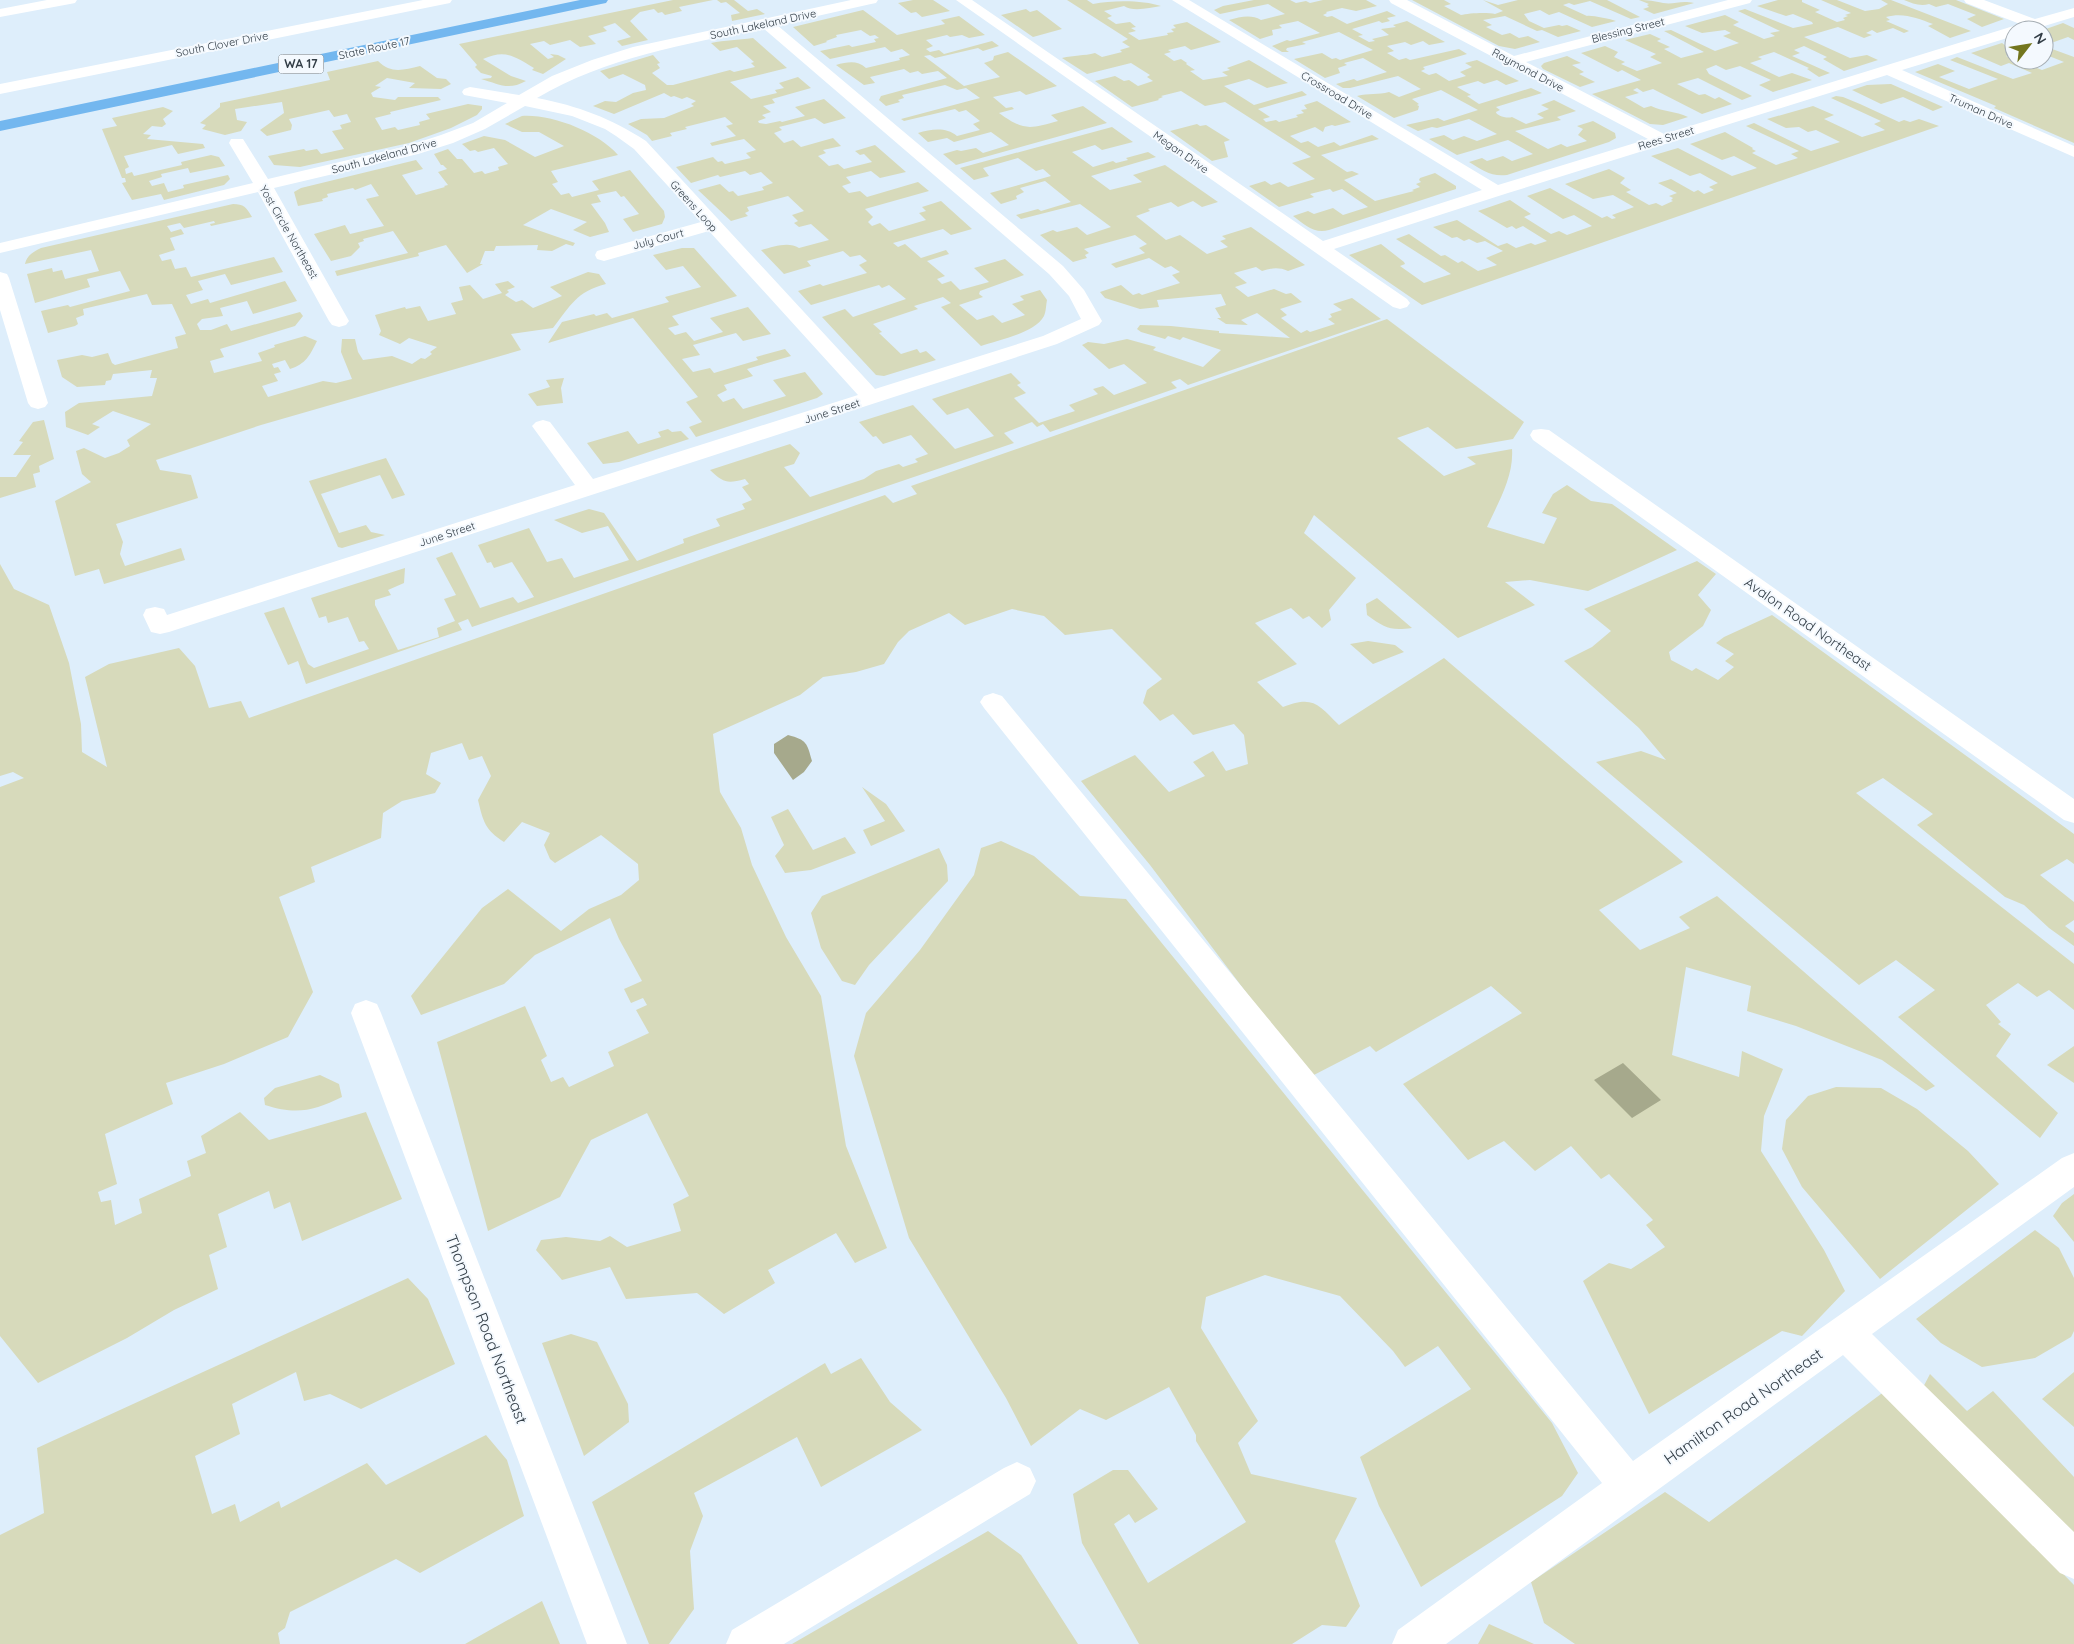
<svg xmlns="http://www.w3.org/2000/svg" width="2074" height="1644" viewBox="0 0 2074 1644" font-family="Quicksand,sans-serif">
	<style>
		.green { fill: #d7dabb }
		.water { fill: #a6a98c }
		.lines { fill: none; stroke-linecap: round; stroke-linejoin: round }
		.minor { fill: #fff; fill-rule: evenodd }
		.highway { fill: #73b7ef; fill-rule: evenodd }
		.labels { text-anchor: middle; stroke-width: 4; stroke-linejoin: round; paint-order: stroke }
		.far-street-label { font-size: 11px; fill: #323d46; stroke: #f4f9fe }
		.shield { fill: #f4f9fe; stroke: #6c757d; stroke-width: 1 }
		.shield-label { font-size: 12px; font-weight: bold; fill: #323d46 }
		.street-label { font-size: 14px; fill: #323d46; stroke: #f4f9fe }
		.near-street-label { font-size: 16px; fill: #323d46; stroke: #f4f9fe }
	</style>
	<rect width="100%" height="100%" fill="#deeefb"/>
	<!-- green -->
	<path class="green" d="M 673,0 L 713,0 L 679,7 L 682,11 L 665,15 L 662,12 L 658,13 L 654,9 L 640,12 L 630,21 L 648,40 L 622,46 L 617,41 L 631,37 L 615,23 L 603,27 L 607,31 L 588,36 L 596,44 L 580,47 L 570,40 L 550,45 L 544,41 L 530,44 L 548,59 L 554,57 L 550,54 L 558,55 L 566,59 L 543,74 L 532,70 L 534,68 C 514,56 505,49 483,59 L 511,76 L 526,81 C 508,91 499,84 481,79 L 491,78 L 492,76 L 481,73 L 475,67 L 477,65 L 459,44 Z
		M 717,0 L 734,0 L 748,11 L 757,9 L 765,14 L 732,21 L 731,15 L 740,13 L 726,2 L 721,3 Z
		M 913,0 L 933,0 L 950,11 L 922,17 L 916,12 L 911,13 L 898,3 Z
		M 1067,0 L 1087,0 L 1093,4 C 1113,0 1143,0 1161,6 C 1149,8 1133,12 1124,6 L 1104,11 L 1112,16 L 1107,18 L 1116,24 L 1130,22 L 1136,27 L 1131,28 L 1136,31 L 1128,33 L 1139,40 L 1168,35 L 1167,33 L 1174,32 L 1171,29 L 1176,28 L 1173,25 L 1187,22 L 1221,42 L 1191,50 L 1185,46 L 1168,50 L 1171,52 L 1164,54 L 1174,61 L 1181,59 L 1187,63 L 1186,64 L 1195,70 L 1190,71 L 1203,80 L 1228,76 L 1222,72 L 1230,70 L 1227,68 L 1249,60 L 1288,83 L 1267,88 L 1249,79 L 1224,86 L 1254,105 L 1302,91 L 1307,95 L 1258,109 L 1270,117 L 1263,119 L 1266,122 L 1276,120 L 1279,122 L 1298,117 L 1296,115 L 1304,113 L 1301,110 L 1307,109 L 1304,105 L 1317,101 L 1351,122 L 1335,126 L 1332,125 L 1325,127 L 1323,132 L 1315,127 L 1290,136 L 1301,143 L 1308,141 L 1318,147 L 1334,142 L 1340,146 L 1372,135 L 1379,139 L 1321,155 L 1347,172 L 1352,171 L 1359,174 L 1344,180 L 1375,201 L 1414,191 L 1412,190 L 1420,187 L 1416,184 L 1421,182 L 1419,180 L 1420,178 L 1435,173 L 1456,186 L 1456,189 L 1329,230 C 1314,234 1305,225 1293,216 L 1308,211 L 1314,214 L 1333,208 L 1343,215 L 1368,207 L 1342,189 L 1333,192 L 1330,189 L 1310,194 L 1314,197 L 1279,207 L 1249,186 L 1265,181 L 1271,185 L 1280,182 L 1288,187 L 1315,179 L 1292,163 L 1311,157 L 1225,102 L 1205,106 L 1181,91 L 1161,96 L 1163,97 L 1158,99 L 1159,100 L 1132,107 L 1095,81 L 1115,76 L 1124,81 L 1129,80 L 1138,86 L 1153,81 L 1147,77 L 1150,75 L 1131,63 L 1087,74 L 1062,58 C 1074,55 1084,56 1095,53 L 1102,57 L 1122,52 L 1120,50 L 1130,47 L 1122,42 L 1128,39 Z
		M 1254,0 L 1290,0 L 1296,3 L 1306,1 L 1310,3 L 1323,0 L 1366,0 L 1377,6 L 1356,11 L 1342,8 L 1326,12 L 1327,13 L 1323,15 L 1327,17 L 1332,16 L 1347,24 L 1387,11 L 1396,16 L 1387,18 L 1390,21 L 1382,23 L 1379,21 L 1352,29 L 1363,35 L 1358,36 L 1369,42 L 1375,41 L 1372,39 L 1389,35 L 1381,29 L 1396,27 L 1393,25 L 1407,21 L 1445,42 L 1429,45 L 1423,41 L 1411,45 L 1405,42 L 1387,46 L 1394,51 L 1387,53 L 1399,60 L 1406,58 L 1410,60 L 1459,49 L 1467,54 L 1423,67 L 1425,69 L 1421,71 L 1429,75 L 1436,73 L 1449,81 L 1466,76 L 1460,72 L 1472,67 L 1465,63 L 1477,60 L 1519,81 L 1506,85 L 1497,80 L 1484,84 L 1478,81 L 1457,87 L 1471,95 L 1467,96 L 1479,104 L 1531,88 L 1542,93 L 1496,107 L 1500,110 L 1496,112 C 1496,115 1506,119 1512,117 L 1526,124 L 1544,118 L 1537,114 L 1549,109 L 1541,105 L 1554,100 L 1576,111 L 1557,117 L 1561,120 L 1515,131 L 1548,149 L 1561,144 L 1567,147 L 1587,141 L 1578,135 L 1583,129 L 1577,126 L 1593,121 L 1615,133 L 1616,138 L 1609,142 L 1507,175 C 1491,177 1482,170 1469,162 L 1482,158 L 1487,161 L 1503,156 L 1512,161 L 1533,154 L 1508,140 L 1457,155 L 1429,139 L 1444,135 L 1453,140 L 1464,136 L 1477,141 L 1497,134 L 1469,119 L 1437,128 L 1432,127 L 1418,131 L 1406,125 L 1438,118 L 1444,121 L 1478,110 L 1441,90 L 1412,99 L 1419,104 L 1417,105 L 1419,106 L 1418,110 L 1394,118 L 1357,96 C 1369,93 1378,95 1389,92 L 1399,97 L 1421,89 L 1398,76 L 1350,88 L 1343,88 L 1336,84 L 1354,79 L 1357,81 L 1387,72 L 1363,58 L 1344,63 L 1347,65 L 1338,68 L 1340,73 L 1325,78 L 1294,59 L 1322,53 L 1332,59 L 1336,58 L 1340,60 L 1373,50 L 1339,32 L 1302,42 L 1306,44 L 1287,48 L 1286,50 L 1289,52 L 1282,52 L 1272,46 L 1287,40 L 1290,41 L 1320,33 L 1298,21 L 1279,25 L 1282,28 L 1272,30 L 1273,35 L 1260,39 L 1229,20 C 1240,17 1251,14 1261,20 L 1285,14 L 1268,4 L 1220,14 L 1214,10 L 1223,6 Z
		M 1412,0 L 1444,0 L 1451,4 L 1444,6 L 1461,15 C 1468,13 1488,12 1495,14 L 1503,11 L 1483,0 L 1498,5 L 1518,0 L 1607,0 L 1640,17 L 1631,19 L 1590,1 L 1574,5 L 1569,3 L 1563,5 L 1587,16 C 1591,15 1610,19 1616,21 L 1592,27 L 1559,12 L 1549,15 L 1540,10 L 1524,14 L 1529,21 L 1544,28 L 1559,25 L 1562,26 L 1567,25 L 1581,31 L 1558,37 L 1542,30 L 1537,31 L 1505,16 L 1483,20 L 1492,25 L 1486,27 L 1502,35 L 1510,33 L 1519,38 L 1528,36 L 1540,42 L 1515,49 L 1499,46 Z
		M 1639,0 C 1649,0 1654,1 1663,3 C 1674,5 1680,0 1694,3 L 1654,14 L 1643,9 L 1649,7 L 1647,5 L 1649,4 Z
		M 1778,0 L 1802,0 L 1802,2 L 1820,10 L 1815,12 L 1837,22 L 1845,20 L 1843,18 L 1848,16 L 1845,15 L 1851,13 L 1821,0 L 1837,0 L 1865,11 L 1879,9 L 1888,4 L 1881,0 L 1891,0 L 1971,31 L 1950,38 L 1928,26 L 1933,24 C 1917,18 1903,12 1886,17 L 1890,20 L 1886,21 L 1909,31 L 1904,33 L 1893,28 L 1877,33 L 1872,30 L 1866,33 L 1872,35 L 1864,38 L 1838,27 L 1804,37 L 1850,58 L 1867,55 L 1878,60 L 1844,71 L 1823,59 L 1827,57 L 1804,46 L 1794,50 L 1800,53 L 1792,56 L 1830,73 L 1819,77 L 1807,69 L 1809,68 L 1774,52 L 1758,57 L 1762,59 L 1750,63 L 1779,77 L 1792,73 L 1812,80 L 1773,92 L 1759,85 L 1771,80 L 1740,66 L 1726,70 L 1716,65 L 1706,69 L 1709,74 L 1752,96 L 1742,100 L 1698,78 L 1677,84 L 1699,95 L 1705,94 L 1715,99 L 1719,97 L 1732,104 L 1702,114 L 1653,89 L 1643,92 L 1637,88 L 1633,90 L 1639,93 L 1625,97 L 1644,108 L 1651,106 C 1664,112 1675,111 1688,117 L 1663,125 L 1650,124 L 1592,94 L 1641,80 L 1622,70 L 1618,72 L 1581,53 L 1605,46 L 1618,52 L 1614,57 L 1625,62 L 1621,64 L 1637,71 L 1662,63 L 1650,57 L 1656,54 L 1625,40 L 1650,34 L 1661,39 L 1657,41 L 1670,47 L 1664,49 L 1681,58 L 1704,52 L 1664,31 L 1671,30 L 1715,51 L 1739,43 L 1723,36 L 1731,33 L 1725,30 L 1702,33 L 1685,26 L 1725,15 L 1739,22 L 1733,25 L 1764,39 L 1775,36 L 1770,33 L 1780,31 L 1738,11 L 1745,9 L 1793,28 L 1813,24 L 1812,22 L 1793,14 L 1786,16 L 1757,6 Z
		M 1904,0 L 1956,0 L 2004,19 L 1982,27 L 1967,19 L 1976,15 L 1948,4 L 1936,7 L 1929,4 C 1920,7 1912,3 1904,0 Z
		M 1026,9 L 1030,12 L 1037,10 L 1062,29 L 1033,37 L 1001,15 Z
		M 863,10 L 897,35 L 945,24 L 941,20 L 959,16 L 985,35 L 969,38 L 962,35 L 950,37 L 947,35 L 926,40 L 933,46 L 926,49 L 930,52 L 939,50 L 944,54 L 992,41 L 999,46 L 983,51 L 978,48 L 935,58 L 930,55 L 924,56 L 964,86 L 1000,77 L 984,63 L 993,60 L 994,56 L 1008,52 L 1057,86 L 1026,95 L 1020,91 L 993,97 L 1006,108 L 1012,107 L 1014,109 L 999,113 C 1024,131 1029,129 1058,121 L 1051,115 L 1083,106 L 1107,123 L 956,165 L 943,154 L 957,150 L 961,151 L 976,148 L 983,153 L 1009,145 L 991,132 L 954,142 L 947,138 L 928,142 L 918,133 C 932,129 946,127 957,136 L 980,130 L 973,124 L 980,121 L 966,110 L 959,112 L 955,109 L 904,121 L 901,119 L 980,98 L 966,88 L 957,90 L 945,85 L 902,95 L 904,98 L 898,100 L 900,102 L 886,106 L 879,100 L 881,96 L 947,78 L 938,71 L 922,74 L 918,71 L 910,73 L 904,69 L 870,77 L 875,83 L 864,85 L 836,65 C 848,62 857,60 866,68 L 900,60 L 899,58 L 910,55 L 902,49 L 891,52 L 885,47 L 830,59 L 820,51 L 849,45 L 852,47 L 876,42 L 874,39 L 879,38 L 875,35 L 870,36 L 861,30 L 836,35 L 837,37 L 826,41 L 827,42 L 814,46 L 793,27 Z
		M 2063,23 L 2074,28 L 2074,40 L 2068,37 L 2054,42 L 2044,38 L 2043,30 Z
		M 753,38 L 787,68 L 730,82 L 751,99 L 777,93 L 775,90 L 784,88 L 779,83 L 798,77 L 811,88 L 772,99 L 775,103 L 763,106 L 771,112 L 762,115 L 766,118 L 758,121 L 759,123 L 766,124 L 780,121 L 782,122 L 805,116 L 795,107 L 824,99 L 846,118 L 824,124 L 815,118 L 779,127 L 782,130 L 774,133 L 784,143 L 793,140 L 801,147 L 833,138 L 841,146 L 823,150 L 826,153 L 818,156 L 829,166 L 838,164 L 844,169 L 872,162 L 864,154 L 860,155 L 855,151 L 875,145 L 906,172 L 880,178 L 871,171 L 846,177 L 851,183 L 842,186 L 849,193 L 860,191 L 867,197 L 918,182 L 929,191 L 865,209 L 873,217 L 868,222 L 872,226 L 880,223 L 889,231 L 926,220 L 919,213 L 926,211 L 922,207 L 941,201 L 972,229 L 951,235 L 943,229 L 893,243 L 898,247 L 905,244 L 921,258 L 946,250 L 949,254 L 927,261 L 945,276 L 937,279 L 942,284 L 951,281 L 960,290 L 989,282 L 974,268 L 1005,259 L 1024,275 L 980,291 L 979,294 L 983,297 L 959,305 L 977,320 L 993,315 L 1002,323 L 1025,315 L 1012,304 L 1024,300 L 1020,296 L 1040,290 L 1047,300 C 1046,305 1046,312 1044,316 C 1035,333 999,340 981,346 L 941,307 L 951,303 L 943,297 L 914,306 L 918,309 L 873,324 L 882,332 L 879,333 L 901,354 L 917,349 L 920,353 L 926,351 L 936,360 L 884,376 L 876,375 L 822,317 L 845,309 L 853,317 L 906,299 L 889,285 L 882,288 L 879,285 L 811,305 L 798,291 L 820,284 L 823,286 L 867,273 L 859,265 L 867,261 L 860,255 L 850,257 L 843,251 L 807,261 L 811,266 L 784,274 L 761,250 C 773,247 788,241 799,248 L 829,240 L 811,224 L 799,227 L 794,223 L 798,221 L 792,215 L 804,211 L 788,196 L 747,207 L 749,211 L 745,213 L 748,216 L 731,221 L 698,190 L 720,184 L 729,192 L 733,191 L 738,196 L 764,190 L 762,187 L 773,183 L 761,172 L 750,175 L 745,171 L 720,177 L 718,175 L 691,183 L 676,167 L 713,157 L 718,162 L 722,161 L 725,164 L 751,158 L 746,153 L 756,150 L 744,139 L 712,146 L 710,143 L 736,136 L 726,126 L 733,124 L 725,117 L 685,127 L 687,129 L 670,133 L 672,136 L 652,141 L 647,135 L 628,124 L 641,119 L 664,118 L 694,106 L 691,104 L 696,101 L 687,97 L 682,99 L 674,96 L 671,97 L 664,93 L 614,114 L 593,106 L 605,101 L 616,102 L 633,93 L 646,90 L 645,85 L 623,74 L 609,79 L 600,71 L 653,55 L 660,63 L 657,64 L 660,68 L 652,73 L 667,85 L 673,85 L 730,70 L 734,72 L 755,67 L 751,63 L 754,62 L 737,47 L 720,51 L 711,43 C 725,40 738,40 753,38 Z
		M 2002,43 L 2014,52 L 2006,56 L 2042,70 L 2064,62 L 2044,54 L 2044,46 L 2074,57 L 2074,143 L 1994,108 L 1996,106 L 1915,72 L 1938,64 L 1955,71 L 1939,77 L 1969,89 L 1998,79 L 1950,60 L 1957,57 L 2013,79 L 2032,73 L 2009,63 L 2001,66 L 1971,53 Z
		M 1567,56 L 1581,63 L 1572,65 L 1584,72 L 1579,74 L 1595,82 L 1580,87 L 1543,69 L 1541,66 L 1544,63 Z
		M 378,61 C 391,74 403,70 420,66 L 437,78 L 446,79 L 451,84 L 441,89 L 409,88 L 415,83 L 387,78 L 375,86 L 381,87 L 371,93 L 373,97 L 395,100 L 398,97 L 438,97 L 441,100 L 390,112 L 391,114 L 375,118 L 382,130 L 395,127 L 398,130 L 420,125 L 419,122 L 430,119 L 426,114 L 468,104 L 482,106 L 482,109 L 477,115 L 451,128 L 409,143 L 300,167 L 274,165 L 268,156 L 304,149 L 306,151 L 317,149 L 321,154 L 344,149 L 332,131 L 342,129 L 340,125 L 351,122 L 347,114 L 334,117 L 329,110 L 289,119 L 292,125 L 291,130 L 267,136 L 260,130 L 284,113 L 282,102 L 235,109 L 237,120 L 247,122 L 241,131 L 225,135 L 202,129 L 206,125 L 200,123 L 220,107 L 220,103 L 330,80 L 327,72 Z
		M 1891,84 L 1943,107 L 1933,111 L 1903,97 L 1881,104 L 1852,90 L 1867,85 Z
		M 1836,96 L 1843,97 L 1860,104 L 1899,122 L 1904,120 L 1910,122 L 1919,119 L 1939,126 L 1422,305 L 1349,255 L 1381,244 L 1404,262 L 1405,264 L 1400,266 L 1424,283 L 1451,274 L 1396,239 L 1409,234 L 1441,256 L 1445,255 L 1458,263 L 1462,261 L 1478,271 L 1497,265 L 1486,258 L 1503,251 L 1485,241 L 1477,243 L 1469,239 L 1464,241 L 1457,237 L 1452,238 L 1433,227 L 1457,220 L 1498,246 L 1507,243 L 1516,248 L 1531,243 L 1535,245 L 1547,241 L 1523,226 L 1516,229 L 1512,226 L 1507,228 L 1478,211 L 1510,200 L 1531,214 L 1524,217 L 1551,234 L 1559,231 L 1567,235 L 1592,226 L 1574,215 L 1563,219 L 1527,196 L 1550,188 L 1602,218 L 1607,216 L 1612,219 L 1616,218 L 1612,215 L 1634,207 L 1613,195 L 1593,199 L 1565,184 L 1609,169 L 1625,178 L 1620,183 L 1631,190 L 1626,192 L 1649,205 L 1656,203 L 1662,206 L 1673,201 L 1671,200 L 1673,198 L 1669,196 L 1677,193 L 1658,183 L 1671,179 L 1694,192 L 1698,190 L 1704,194 L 1714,190 L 1709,187 L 1718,183 L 1700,173 L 1690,176 L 1651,156 L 1678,148 L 1732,176 L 1757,168 L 1734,156 L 1722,160 L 1690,144 L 1725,132 L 1753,148 L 1752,149 L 1756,151 L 1752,153 L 1776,165 L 1798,158 L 1791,154 L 1799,151 L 1746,126 L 1754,123 L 1811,151 L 1840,142 L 1816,130 L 1808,132 L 1799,127 L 1786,128 L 1767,119 L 1813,106 L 1834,115 L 1824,119 L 1862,137 L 1885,130 L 1874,124 L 1881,121 L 1831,98 Z
		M 163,107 L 173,111 L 163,119 L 166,124 L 162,127 L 152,126 L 143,134 L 151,135 L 147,139 L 203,144 L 205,148 L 178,154 L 172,145 L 124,156 L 129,167 L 125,169 L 126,174 L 132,172 L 134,176 L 182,165 L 181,162 L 211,155 L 219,157 L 225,166 L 190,173 L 188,168 L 161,174 L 162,177 L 149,181 L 152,186 L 164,183 L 168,192 L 184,188 L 183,185 L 228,175 L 230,179 L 224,185 L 164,200 L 161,194 L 132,200 L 122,183 L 126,182 L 125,178 L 122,178 L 102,129 L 117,126 L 112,118 Z
		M 522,116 C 552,114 598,132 618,155 L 551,171 L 558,182 L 552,184 L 561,195 L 569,193 L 572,197 L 599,190 L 592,181 L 630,170 L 664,211 L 665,217 L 662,224 L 633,232 L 623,219 L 639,214 L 624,196 L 621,197 L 616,191 L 597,195 L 601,202 L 591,204 L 605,223 L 609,232 L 590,237 L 573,230 L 587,222 L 551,209 L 523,225 L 575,243 L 573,246 L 566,244 L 552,251 L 537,250 L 538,245 L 496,246 L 494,251 L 485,251 L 480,264 L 483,264 L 467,273 L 446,245 L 418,253 L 419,256 L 337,276 L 335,271 L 408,253 L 393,231 L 363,239 L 364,241 L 358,243 L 360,247 L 351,256 L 331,261 L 314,234 L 345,225 L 350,234 L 384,226 L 366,199 L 379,196 L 371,184 L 355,190 L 353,188 L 327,194 L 328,197 L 322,199 L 323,201 L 298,206 L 294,192 L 301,188 L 416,160 L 423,169 L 402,175 L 416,195 L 445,187 L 444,186 L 448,185 L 438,172 L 447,169 L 443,165 L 441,165 L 434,154 L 448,149 L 457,159 L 462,159 L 474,173 L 482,171 L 485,174 L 499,170 L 498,167 L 508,164 L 494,148 L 478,152 L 475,150 L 470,151 L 462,144 L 484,136 L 505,140 L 535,157 L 564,146 L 539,132 L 522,132 L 505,124 Z
		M 1197,124 L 1200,126 L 1206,125 L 1230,140 L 1224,142 L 1228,157 L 1212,161 L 1170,131 Z
		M 1112,127 L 1133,142 L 1102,150 L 1095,145 L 1072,152 L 1093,167 L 1113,161 L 1116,163 L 1128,160 L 1126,158 L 1148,152 L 1156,157 L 1091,176 L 1110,190 L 1142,182 L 1133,175 L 1165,165 L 1218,202 L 1202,207 L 1193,201 L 1178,207 L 1171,202 L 1148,209 L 1150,211 L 1136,216 L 1166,240 L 1180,235 L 1207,254 L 1228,247 L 1220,241 L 1226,239 L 1222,236 L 1251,227 L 1305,265 L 1288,271 C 1279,267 1271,268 1262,271 L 1256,267 L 1234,273 L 1247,283 L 1235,287 L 1248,297 L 1274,289 L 1286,294 L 1291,293 L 1302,302 L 1280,309 L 1287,315 L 1281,318 L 1301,333 L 1307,330 L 1310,332 L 1335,324 L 1328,319 L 1332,317 L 1330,314 L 1342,310 L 1333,304 L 1352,298 L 1381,319 L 1188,385 L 1180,379 L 1171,382 L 1177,388 L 1050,432 L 1043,424 L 1037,427 L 1032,422 L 1004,433 L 1014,443 L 472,627 L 468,619 L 458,623 L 462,630 L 306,684 L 298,661 L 288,665 L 264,613 L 284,607 L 308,664 L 314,668 L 369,649 L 364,641 L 359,642 L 348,617 L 328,623 L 326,616 L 319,618 L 311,598 L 405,568 L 404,583 L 388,590 L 391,595 L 375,600 L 375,605 L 398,650 L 439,637 L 437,628 L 455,621 L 444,599 L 456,595 L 436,558 L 452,552 L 480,608 L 513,597 L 518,603 L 534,597 L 512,562 L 494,568 L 491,562 L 487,563 L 478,545 L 529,528 L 547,562 L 562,558 L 574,578 L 629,560 L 608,526 L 582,533 L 554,520 L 589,509 L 604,513 L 637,561 L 684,543 L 683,539 L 720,526 L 716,519 L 745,509 L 742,504 L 752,500 L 742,487 L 749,484 L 745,479 C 727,484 724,483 710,470 L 790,444 L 800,453 L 794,464 L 784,467 L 810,497 L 864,479 L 876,471 L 899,464 L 903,467 L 918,462 L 915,459 L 928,454 L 911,435 L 883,444 L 876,436 L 873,437 L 859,422 L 913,405 L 955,449 L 994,436 L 968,408 L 947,415 L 932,399 L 1011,373 L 1021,383 L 1017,385 L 1026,393 L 1014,398 L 1039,423 L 1075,411 L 1069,405 L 1098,394 L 1093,389 L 1103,386 L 1114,395 L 1147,383 L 1124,364 L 1109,369 L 1082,345 L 1088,342 L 1104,344 L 1127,339 L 1156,347 L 1153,350 L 1203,367 L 1221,350 L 1183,337 L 1180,340 L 1168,336 L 1165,339 L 1141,332 L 1137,329 L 1140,325 L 1171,326 L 1219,331 L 1219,333 L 1290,338 L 1257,313 L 1241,320 L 1248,325 L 1226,324 L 1217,318 L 1221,318 L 1215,308 L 1226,305 L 1221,294 L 1157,300 L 1159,307 L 1140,309 L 1105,298 L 1100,292 L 1121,285 L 1133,295 L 1139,293 L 1142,295 L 1180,283 L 1172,275 L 1180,272 L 1171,266 L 1165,268 L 1149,258 L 1116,268 L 1111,264 L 1145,253 L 1139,248 L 1147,244 L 1135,235 L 1084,249 L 1089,253 L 1085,255 L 1087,258 L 1073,262 L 1040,235 L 1053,230 L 1057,232 L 1077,227 L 1087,235 L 1111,227 L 1080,204 L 1021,219 L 1016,215 L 1038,209 L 1041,211 L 1071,202 L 1045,181 L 1020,188 L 1024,192 L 1016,196 L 1017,199 L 1001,204 L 990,193 L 1051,176 L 1043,169 L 1036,171 L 1018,158 L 983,168 L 989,176 L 974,180 L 960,168 Z
		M 233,204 C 244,204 246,207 252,217 L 211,226 L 210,224 L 215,223 L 214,221 L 184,228 L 180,223 L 167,226 L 171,232 L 181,229 L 184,234 L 170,238 L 175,250 L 159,255 L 162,261 L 171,259 L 175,269 L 186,267 L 191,277 L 274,257 L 283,272 L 231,285 L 225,274 L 198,281 L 203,290 L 186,295 L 191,304 L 208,299 L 210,303 L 285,281 L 297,301 L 253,314 L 247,301 L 220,308 L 223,316 L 202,319 L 197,324 L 200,330 L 211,330 L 227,324 L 231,331 L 300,312 L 303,316 L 295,326 L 220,349 L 224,357 L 210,361 L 214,373 L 262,361 L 258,353 L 275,347 L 274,345 L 305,336 L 317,341 C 310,355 306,364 290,369 L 285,360 L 272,364 L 274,368 L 278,367 L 281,372 L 274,374 L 278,381 L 262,386 L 268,397 L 323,381 L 336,383 L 352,379 L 341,352 L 342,339 L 355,339 L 358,352 L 363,360 L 392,356 L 412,364 L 421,358 L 425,359 L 432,354 L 430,352 L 437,347 L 409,338 L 400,344 L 379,335 L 381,331 L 375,315 L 405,307 L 406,309 L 420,306 L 428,321 L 456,314 L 451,303 L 463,300 L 459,287 L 470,285 L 483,299 L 502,293 L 495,284 L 508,281 L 515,287 L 507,290 L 509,292 L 505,295 L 516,302 L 522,300 L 533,308 L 562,296 L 550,287 L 588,272 L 599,274 L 606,284 C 576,292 571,305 553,328 L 511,334 L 521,350 L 261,425 L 156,460 L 160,470 L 191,475 L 198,498 L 116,524 L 123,542 L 120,554 L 125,566 L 181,548 L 185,560 L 104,584 L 99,569 L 75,576 L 55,501 L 91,482 L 82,474 L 76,451 L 84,448 L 105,458 L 119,453 L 130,446 L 127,440 L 151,424 L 113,411 L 92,424 L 100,427 L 88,435 L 66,427 L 65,412 L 79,403 L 152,396 L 157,378 L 150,378 L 152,370 L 113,374 L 111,380 L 106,381 L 105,385 L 77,387 L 62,377 L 57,360 L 82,355 L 92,357 L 108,353 L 112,363 L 115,365 L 178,348 L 175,337 L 186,334 L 172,304 L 152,305 L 147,294 L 83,309 L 84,315 L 76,318 L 78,324 L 75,326 L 48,333 L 41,311 L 68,305 L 70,307 L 130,291 L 120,271 L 87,279 L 90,287 L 35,303 L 27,274 L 52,268 L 53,272 L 62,270 L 65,279 L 99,271 L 91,250 L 25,264 C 27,255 33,252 41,248 Z
		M 682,248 L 694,248 L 737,296 L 672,316 L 679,325 L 668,328 L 675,335 L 686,332 L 694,341 L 723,332 L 710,318 L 748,307 L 771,334 L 743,341 L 736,333 L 693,345 L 700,355 L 682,359 L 693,372 L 710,368 L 714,373 L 758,360 L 756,357 L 785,349 L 791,356 L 747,369 L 753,376 L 724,385 L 727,390 L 717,395 L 723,402 L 734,398 L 743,409 L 786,396 L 773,380 L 805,372 L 823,394 L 817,398 L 696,437 L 689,427 L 702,422 L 686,402 L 698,397 L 633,318 L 548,343 L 562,322 L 594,314 L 596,316 L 607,313 L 612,318 L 669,302 L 665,297 L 701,287 L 683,266 L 666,270 L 653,255 Z
		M 1387,319 L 1524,422 L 1513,439 L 1456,449 L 1428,427 L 1397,438 L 1444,476 L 1476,464 L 1467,457 L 1512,449 C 1514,476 1498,503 1487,527 L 1544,544 L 1557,518 L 1542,513 L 1553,494 L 1567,485 L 1591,501 L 1612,504 L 1677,550 L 1588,591 L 1530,580 L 1505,582 L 1535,605 L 1458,638 L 1314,515 L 1304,533 L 1356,578 L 1329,610 L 1331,620 L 1322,628 L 1309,616 L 1303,619 L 1291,608 L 1255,623 L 1297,664 L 1257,682 L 1283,707 C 1313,695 1318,704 1339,725 L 1444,658 L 1683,862 L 1599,910 L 1640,950 L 1690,928 L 1679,917 L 1717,896 L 1935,1086 L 1926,1091 L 1882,1060 L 1796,1026 L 1747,1011 L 1751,986 L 1686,967 L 1672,1055 L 1739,1077 L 1742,1051 L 1783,1069 L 1764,1116 L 1761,1151 L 1824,1250 L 1845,1291 L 1802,1336 L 1782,1331 L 1649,1414 L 1583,1281 L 1609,1263 L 1631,1269 L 1665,1247 L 1646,1225 L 1653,1220 L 1609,1174 L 1601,1179 L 1571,1146 L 1535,1171 L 1504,1141 L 1468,1160 L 1403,1084 L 1522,1013 L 1491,986 L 1376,1052 L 1370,1046 L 1310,1077 L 1150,865 L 1081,781 L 1135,755 L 1169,792 L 1205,776 L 1193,762 L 1213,751 L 1226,771 L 1248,764 L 1244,735 L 1234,724 L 1193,735 L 1173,714 L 1160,721 L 1143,703 L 1147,690 L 1162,679 L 1112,629 L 1065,635 L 1044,616 L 1012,609 L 965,625 L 949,613 L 909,631 L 898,642 L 884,664 L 856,672 L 823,677 L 800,695 L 713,734 L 720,792 L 741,828 L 752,865 L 786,937 L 821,996 L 846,1146 L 887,1248 L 855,1263 L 836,1233 L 768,1270 L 775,1283 L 724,1314 L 697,1293 L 626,1299 L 610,1267 L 562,1280 L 536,1250 L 541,1240 L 566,1237 L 600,1241 L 610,1236 L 627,1247 L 681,1231 L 673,1204 L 689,1196 L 647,1113 L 591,1140 L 560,1197 L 488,1231 L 437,1042 L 525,1006 L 547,1056 L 541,1060 L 551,1082 L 563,1077 L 569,1087 L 614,1066 L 608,1052 L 649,1033 L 636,1010 L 647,1005 L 643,998 L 631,1003 L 624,989 L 642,981 L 619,939 L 610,918 L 535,955 L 504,984 L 421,1015 L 411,996 L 482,908 L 508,889 L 561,931 L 589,909 L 621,895 L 639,880 L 638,864 L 601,835 L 555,863 L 550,859 L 544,845 L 550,833 L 522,822 L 504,842 C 485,830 483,821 478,800 L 491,776 L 482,756 L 469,760 L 462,743 L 431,753 L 426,774 L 441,783 L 435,793 L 402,801 L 383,813 L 381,838 L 311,867 L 315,882 L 279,897 L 313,992 L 288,1037 L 224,1064 L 166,1083 L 173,1104 L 105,1134 L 117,1184 L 98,1192 L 101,1202 L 111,1200 L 115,1225 L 142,1213 L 139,1199 L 191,1176 L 187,1161 L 206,1153 L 201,1136 L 240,1112 L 269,1140 L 366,1112 L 402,1199 L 302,1241 L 290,1202 L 274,1209 L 269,1191 L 218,1214 L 227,1247 L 209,1255 L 218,1289 L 174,1310 L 127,1338 L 38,1383 L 0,1336 L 0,787 L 24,778 L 13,772 L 0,776 L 0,564 L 14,589 L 49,605 L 69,663 L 81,724 L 82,752 L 107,767 L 85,677 L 109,664 L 179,648 L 195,666 L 209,708 L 241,701 L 249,718 L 885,495 L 893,503 L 917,494 L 911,486 Z
		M 564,378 L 561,388 L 563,403 L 537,406 L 528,394 L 550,387 L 546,380 Z
		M 44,420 L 54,459 L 39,466 L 40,472 L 33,474 L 36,487 L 0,498 L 0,477 L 16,477 L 31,455 L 13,455 L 23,442 L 19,441 L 33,422 Z
		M 668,429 L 672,432 L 681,431 L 689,439 L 619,462 L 603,464 L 587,443 L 628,431 L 638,444 L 661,437 L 658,432 Z
		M 386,458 L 405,495 L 392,499 L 380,475 L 321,494 L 339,533 L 366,525 L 371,532 L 385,535 L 342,548 L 338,547 L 309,481 Z
		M 1697,561 L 1716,574 L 1698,595 L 1711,610 L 1703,626 L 1669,652 L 1671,660 L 1692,671 L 1696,668 L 1718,680 L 1734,667 L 1725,661 L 1734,654 L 1716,643 L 1724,637 L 1772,615 L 2074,834 L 2074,864 L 2067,859 L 2040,875 L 2074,902 L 2074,920 L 2065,926 L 2074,933 L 2074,946 L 2049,928 L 2024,905 L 2005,897 L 1917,825 L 1933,814 L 1883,778 L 1856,793 L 2074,964 L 2074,1010 L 2049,990 L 2037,997 L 2018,983 L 1986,1005 L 2001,1022 L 1998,1024 L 2011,1034 L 1996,1056 L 2058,1113 L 2040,1138 L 1898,1017 L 1935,990 L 1896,960 L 1859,985 L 1596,762 L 1641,751 L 1666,760 L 1639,728 L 1564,661 L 1592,647 L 1611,631 L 1584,609 Z
		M 1377,598 L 1412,628 C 1390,631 1385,628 1367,615 L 1366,604 Z
		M 1368,641 L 1395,645 L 1404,652 L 1373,664 L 1350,644 Z
		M 862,787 L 886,804 L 905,831 L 871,846 L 863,830 L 885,821 Z
		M 788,809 L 813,850 L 845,837 L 856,853 L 811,870 L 785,873 L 775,856 L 784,845 L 771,817 Z
		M 1001,841 L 1034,856 L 1080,896 L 1126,899 L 1552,1423 L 1578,1473 L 1562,1496 L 1421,1587 L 1379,1506 L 1360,1457 L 1471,1389 L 1438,1346 L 1405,1367 L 1393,1351 L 1340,1296 L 1265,1275 L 1206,1297 L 1201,1328 L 1258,1421 L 1238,1443 L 1251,1474 L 1357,1498 L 1335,1541 L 1360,1606 L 1346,1627 L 1322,1625 L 1292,1644 L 1139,1644 L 1082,1543 L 1073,1494 L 1113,1470 L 1128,1470 L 1158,1509 L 1135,1523 L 1129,1514 L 1114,1524 L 1148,1583 L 1246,1522 L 1196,1441 L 1196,1435 L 1169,1387 L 1106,1420 L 1080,1409 L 1031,1446 L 1006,1398 L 909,1238 L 854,1056 L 866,1013 L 920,950 L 974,875 L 981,848 Z
		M 939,848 L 947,865 L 948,881 L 869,965 L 855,985 L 842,981 L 821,948 L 811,913 L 822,896 Z
		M 2074,1046 L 2074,1083 L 2047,1065 Z
		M 320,1075 L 339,1084 L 342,1097 C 314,1111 296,1115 265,1105 L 264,1098 L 275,1088 Z
		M 1836,1087 L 1881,1088 L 1917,1109 L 1968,1151 L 1999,1184 L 1880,1279 L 1802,1187 L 1782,1149 L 1786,1120 L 1808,1096 Z
		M 2074,1194 L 2074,1242 L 2053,1216 L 2062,1203 Z
		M 2035,1230 L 2059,1248 L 2074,1278 L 2074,1331 L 2071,1337 L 2035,1358 L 1982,1367 L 1941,1343 L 1916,1319 Z
		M 408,1278 L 428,1299 L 455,1364 L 361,1409 L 330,1394 L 304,1401 L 296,1372 L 232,1404 L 240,1434 L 195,1456 L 212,1514 L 235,1504 L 240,1522 L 279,1501 L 281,1508 L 367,1463 L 386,1485 L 486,1435 L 507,1460 L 524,1516 L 420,1573 L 396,1559 L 290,1612 L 285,1628 L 278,1633 L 280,1644 L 0,1644 L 0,1535 L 44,1513 L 37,1448 Z
		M 571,1334 L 597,1342 L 628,1404 L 629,1422 L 584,1456 L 542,1343 Z
		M 861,1358 L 890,1402 L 922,1430 L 821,1487 L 797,1437 L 694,1493 L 703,1516 L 690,1551 L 694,1609 L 669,1644 L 649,1644 L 592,1502 L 825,1363 L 831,1374 Z
		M 2074,1372 L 2074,1427 L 2042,1399 Z
		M 1930,1374 L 1967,1411 L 1993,1391 L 2074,1477 L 2074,1544 L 1919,1395 Z
		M 1885,1391 L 2074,1585 L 2074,1644 L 1575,1644 L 1544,1623 L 1531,1582 L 1665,1492 L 1709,1522 Z
		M 988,1531 L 1021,1555 L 1078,1644 L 792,1644 Z
		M 542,1601 L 560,1644 L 465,1644 Z
		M 1489,1624 L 1534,1644 L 1478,1644 Z"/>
	<!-- water -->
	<path class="water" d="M 788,735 C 807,740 807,743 812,761 L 804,772 L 793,780 L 774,753 L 774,744 Z
		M 1623,1063 L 1661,1100 L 1632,1118 L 1594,1080 Z"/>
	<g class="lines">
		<!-- minor -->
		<path class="minor" d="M 47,0 L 77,0 L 75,3 L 70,4 L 0,17 L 0,9 Z
			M 423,0 L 452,0 L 450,3 L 445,4 L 0,94 L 0,84 Z
			M 851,0 L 878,0 L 876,3 L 871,4 L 777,25 L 1063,266 L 1084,290 L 1102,321 L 1099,325 L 1057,344 L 169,632 L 160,634 L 151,632 L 143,615 L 146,609 L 155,607 L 164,609 L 167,615 L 575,485 L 532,426 L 536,422 L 543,420 L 550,422 L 593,479 L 858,395 L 709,231 L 604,261 L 597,259 L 595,255 L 597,251 L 701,222 L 634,149 L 616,136 L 605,129 L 572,116 L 525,106 L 485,129 L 453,143 L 418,154 L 274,188 L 349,321 L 346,325 L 339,327 L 332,325 L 329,321 L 258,192 L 0,253 L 0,243 L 253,183 L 229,143 L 231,139 L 243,139 L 268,179 L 407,146 L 441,135 L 473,123 L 507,103 L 464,95 L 462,92 L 464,89 L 470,87 L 519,95 L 552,76 L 592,60 L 633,47 ZM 763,28 L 1049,274 L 1069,296 L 1081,319 L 1043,336 L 875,389 L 646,141 C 611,118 578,106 537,98 C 606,57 685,45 763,28 Z
			M 956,0 L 972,0 L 1323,241 L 1482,190 L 1172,0 L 1189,0 L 1498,185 L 1648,139 L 1391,3 L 1389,0 L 1407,0 L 1514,56 L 1728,0 L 1752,0 L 1750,3 L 1526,62 L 1664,134 L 2020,24 L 1966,3 L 1964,0 L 1984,0 L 2035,19 L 2074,8 L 2074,17 L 2031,30 L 2014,30 L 2014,36 L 1902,70 L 2074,146 L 2074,157 L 1887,75 L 1508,193 L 1334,249 L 1407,299 L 1410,303 L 1407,307 L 1400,309 L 1393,307 Z
			M 0,272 L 7,274 L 9,278 L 48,403 L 45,407 L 38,409 L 31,407 L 28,403 L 0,310 Z
			M 1541,429 L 1549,430 L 2074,799 L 2074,823 L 2064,820 L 1533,440 L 1530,435 L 1533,430 Z
			M 993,693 L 1002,696 L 1633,1461 L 2062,1158 L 2074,1153 L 2074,1187 L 1872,1334 L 2074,1532 L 2074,1579 L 2060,1573 L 1843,1355 L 1446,1644 L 1392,1644 L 1398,1630 L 1602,1483 L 984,708 L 980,702 L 984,696 Z
			M 366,1000 L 377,1004 L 381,1013 L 627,1644 L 587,1644 L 351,1013 L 355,1004 Z
			M 1017,1462 L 1030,1468 L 1036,1481 L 1030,1494 L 784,1644 L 726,1644 L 732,1630 L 1004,1468 Z"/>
		<!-- highway -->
		<path class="highway" d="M 580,0 L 608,0 L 606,3 L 601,4 L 0,131 L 0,121 Z"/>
	</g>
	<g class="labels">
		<!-- far-street labels -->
		<g class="far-street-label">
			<text transform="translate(763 24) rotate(-12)" y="4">South Lakeland Drive</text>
			<text transform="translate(1628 30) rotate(-14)" y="4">Blessing Street</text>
			<text transform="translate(222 44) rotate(-11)" y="4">South Clover Drive</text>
			<text transform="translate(374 48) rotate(-12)" y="4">State Route 17</text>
			<text transform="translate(1528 70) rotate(28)" y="4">Raymond Drive</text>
			<text transform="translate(1337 95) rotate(31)" y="4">Crossroad Drive</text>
			<text transform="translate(1981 111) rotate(24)" y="4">Truman Drive</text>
			<text transform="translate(1666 138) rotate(-17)" y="4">Rees Street</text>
			<text transform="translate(1181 152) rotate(35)" y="4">Megan Drive</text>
			<text transform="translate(384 156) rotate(-15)" y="4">South Lakeland Drive</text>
			<text transform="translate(694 206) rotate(48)" y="4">Greens Loop</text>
			<text transform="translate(289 232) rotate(60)" y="4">Yost Circle Northeast</text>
			<text transform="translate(658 239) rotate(-15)" y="4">July Court</text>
			<text transform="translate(832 411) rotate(-18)" y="4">June Street</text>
			<text transform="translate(447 534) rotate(-18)" y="4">June Street</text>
		</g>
		<!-- shield labels -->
		<rect class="shield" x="278.5" y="54.5" width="45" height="19" rx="4"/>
		<g class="shield-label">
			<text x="301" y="68">WA 17</text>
		</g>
		<!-- street labels -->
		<g class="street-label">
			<text transform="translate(1808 624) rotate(35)" y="5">Avalon Road Northeast</text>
		</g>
		<!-- near-street labels -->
		<g class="near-street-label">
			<text transform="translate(487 1329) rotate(69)" y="6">Thompson Road Northeast</text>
			<text transform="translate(1743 1406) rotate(-35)" y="6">Hamilton Road Northeast</text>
		</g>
	</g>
	<!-- north arrow -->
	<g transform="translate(2029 45) rotate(59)"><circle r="24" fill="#f4f9fe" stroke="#a6aeb4"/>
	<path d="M0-4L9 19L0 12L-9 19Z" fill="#73761e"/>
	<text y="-8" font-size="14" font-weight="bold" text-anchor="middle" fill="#323d46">N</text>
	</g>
</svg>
